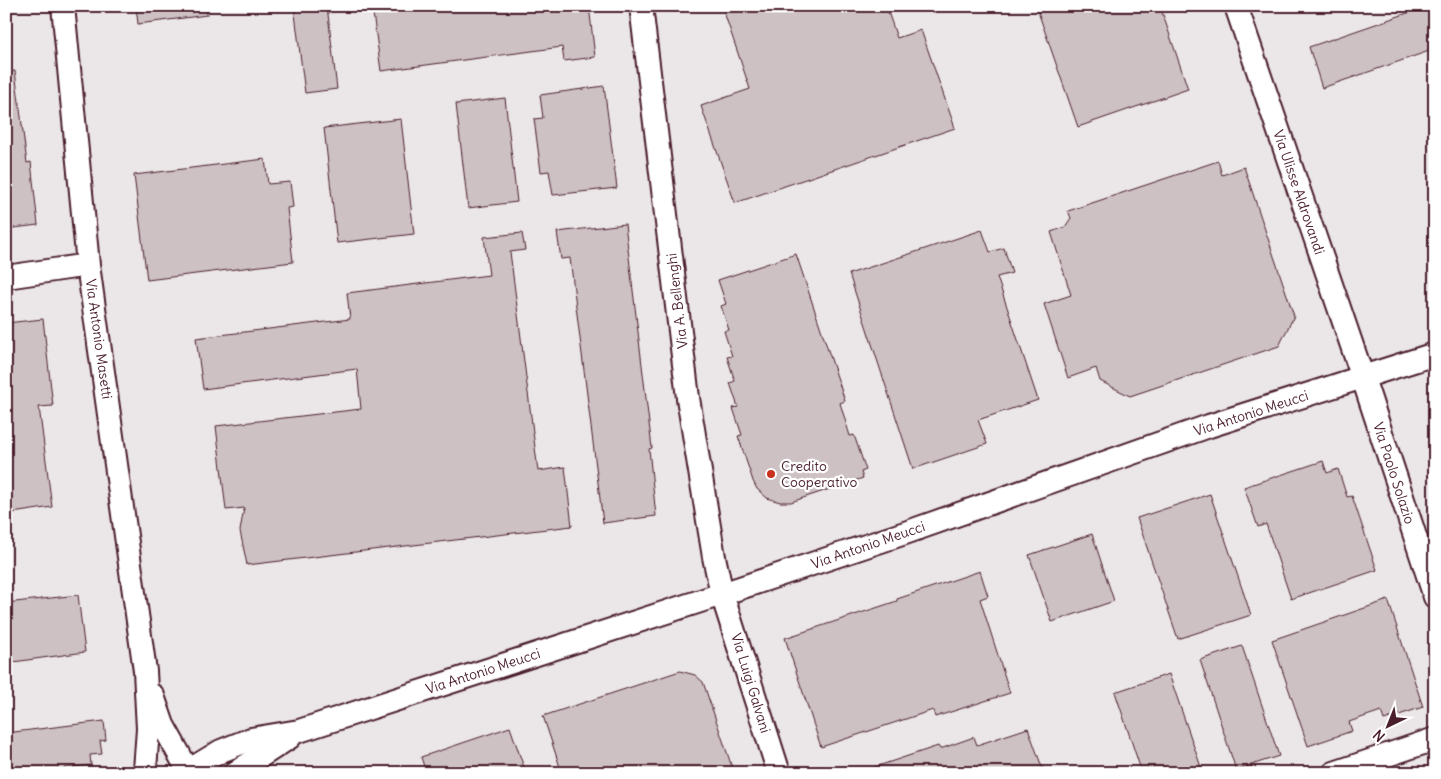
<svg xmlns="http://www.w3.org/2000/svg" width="1441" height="779" viewBox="0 0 1441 779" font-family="Delius,sans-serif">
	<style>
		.built { fill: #ebe6e8 }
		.building { fill: #cdc1c4; stroke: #4a1f2b }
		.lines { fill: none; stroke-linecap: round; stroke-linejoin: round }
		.minor-casing { stroke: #4a1f2b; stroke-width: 26 }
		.minor { stroke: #fff; stroke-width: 22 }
		.poi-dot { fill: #c8321e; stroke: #fff; stroke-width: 2 }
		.labels { text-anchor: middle; stroke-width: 4.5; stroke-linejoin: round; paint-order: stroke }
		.street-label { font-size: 14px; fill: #4a1f2b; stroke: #fff }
		.poi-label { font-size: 14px; fill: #4a1f2b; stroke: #fff; text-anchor: start }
	</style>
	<rect width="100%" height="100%" fill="#f8f6f7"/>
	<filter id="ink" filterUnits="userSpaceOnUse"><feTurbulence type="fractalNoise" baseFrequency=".02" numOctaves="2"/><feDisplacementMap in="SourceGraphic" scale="10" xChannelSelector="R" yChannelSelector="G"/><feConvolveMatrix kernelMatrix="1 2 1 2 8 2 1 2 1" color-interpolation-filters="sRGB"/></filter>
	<g filter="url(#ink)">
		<!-- built -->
		<path class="built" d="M 6,6 L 1435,6 L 1435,773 L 6,773 Z"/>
		<!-- building -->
		<path class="building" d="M 136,6 L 206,6 L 207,15 L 138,24 Z
			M 294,6 L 327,6 L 337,89 L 305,93 Z
			M 372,6 L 589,6 L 595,57 L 564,61 L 562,47 L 381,71 Z
			M 722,6 L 886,6 L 897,38 L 921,30 L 955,128 L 735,203 L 701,106 L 750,89 Z
			M 1036,6 L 1160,6 L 1188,89 L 1078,127 Z
			M 1428,6 L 1435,6 L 1435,49 L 1322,88 L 1309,47 Z
			M 15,71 L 27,163 L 31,162 L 38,225 L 6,229 L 6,72 Z
			M 604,86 L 617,188 L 553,195 L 549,171 L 541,172 L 534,119 L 543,118 L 540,95 Z
			M 505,98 L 517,202 L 468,208 L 456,104 Z
			M 401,119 L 414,234 L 337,243 L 324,128 Z
			M 265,159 L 268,184 L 290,182 L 293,207 L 287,208 L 293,262 L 147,280 L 134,175 Z
			M 1218,161 L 1222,175 L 1244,167 L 1294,316 L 1279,346 L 1130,396 L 1100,381 L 1096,368 L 1068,378 L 1044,304 L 1071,295 L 1051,232 L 1065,227 L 1071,218 L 1068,211 Z
			M 625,224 L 652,448 L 649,449 L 656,516 L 603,523 L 570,258 L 561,259 L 557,232 Z
			M 982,230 L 990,252 L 1004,248 L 1012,273 L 997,277 L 1038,400 L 978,420 L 987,444 L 913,469 L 849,274 Z
			M 522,233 L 525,250 L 510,252 L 538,471 L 565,467 L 572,526 L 247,565 L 240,531 L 244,508 L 226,510 L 216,426 L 361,409 L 357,369 L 203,389 L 196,338 L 350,319 L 347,293 L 489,275 L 484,237 Z
			M 796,254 L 845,401 L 840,403 L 850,436 L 854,435 L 866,470 L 861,472 L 863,478 L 791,502 L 780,502 L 767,498 L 757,489 L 753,481 L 738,436 L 742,435 L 733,408 L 738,407 L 730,383 L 735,381 L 727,357 L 732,356 L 724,331 L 729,330 L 721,306 L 726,304 L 718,280 Z
			M 43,319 L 53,406 L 39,407 L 52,507 L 6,514 L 6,323 Z
			M 1323,461 L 1327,473 L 1338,469 L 1347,497 L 1352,496 L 1377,570 L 1291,599 L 1266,524 L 1258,527 L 1244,487 Z
			M 1210,494 L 1251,615 L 1178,639 L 1137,518 Z
			M 1092,534 L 1114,601 L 1052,622 L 1029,555 Z
			M 980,571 L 988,596 L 980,599 L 1010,693 L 935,717 L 933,710 L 821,747 L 785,638 L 897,601 L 897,599 Z
			M 78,595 L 85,652 L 6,663 L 6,603 Z
			M 1388,600 L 1423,707 L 1384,720 L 1381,711 L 1349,722 L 1352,731 L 1308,746 L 1272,640 Z
			M 1242,646 L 1279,756 L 1236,770 L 1200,660 Z
			M 680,671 L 695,675 L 703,682 L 734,773 L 562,773 L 543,716 Z
			M 1169,674 L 1203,773 L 1142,773 L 1115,692 Z
			M 104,721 L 106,740 L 100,741 L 102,754 L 90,755 L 91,765 L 64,768 L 65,773 L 6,773 L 6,733 Z
			M 510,727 L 526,773 L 426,773 L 421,757 Z
			M 1028,728 L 1044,773 L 866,773 L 866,770 L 938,746 L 940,749 L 974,737 L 977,745 Z"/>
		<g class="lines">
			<!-- minor casing -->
			<g class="minor-casing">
				<path id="minor" d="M 63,6 L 88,265 L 145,671 L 148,729 L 145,770
					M 641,6 L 688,398 L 714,557 L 722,594 L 779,773
					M 1236,6 L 1363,378 L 1435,597
					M 6,277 L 88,265
					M 153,696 L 163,725 L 184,763
					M 193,768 L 221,751 L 251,739 L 299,731 L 722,594 L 905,533 L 1209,426 L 1435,354
					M 235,773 L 290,737
					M 1334,773 L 1435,739"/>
			</g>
			<!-- minor -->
			<use href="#minor" class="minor"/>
		</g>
	</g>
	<!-- markers -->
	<circle class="poi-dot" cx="771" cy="474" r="5"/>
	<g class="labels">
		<!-- street labels -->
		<g class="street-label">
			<text transform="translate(1299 192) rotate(71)" y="5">Via Ulisse Aldrovandi</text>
			<text transform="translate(677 301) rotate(-97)" y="5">Via A. Bellenghi</text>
			<text transform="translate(99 339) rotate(82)" y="5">Via Antonio Masetti</text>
			<text transform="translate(1251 413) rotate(-18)" y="5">Via Antonio Meucci</text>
			<text transform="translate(1394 473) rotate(72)" y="5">Via Paolo Solazio</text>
			<text transform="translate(868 545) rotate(-19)" y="5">Via Antonio Meucci</text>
			<text transform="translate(483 671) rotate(-18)" y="5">Via Antonio Meucci</text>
			<text transform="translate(751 683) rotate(73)" y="5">Via Luigi Galvani</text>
		</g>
		<!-- poi labels -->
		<g class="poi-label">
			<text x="781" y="471">Credito<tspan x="781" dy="16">Cooperativo</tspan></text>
		</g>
	</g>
	<!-- margin -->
	<rect width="1441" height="779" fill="none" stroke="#fff" stroke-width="25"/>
	<rect x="12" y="12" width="1416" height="754" fill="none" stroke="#4a1f2b" stroke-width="2" filter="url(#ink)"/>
	<!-- north arrow -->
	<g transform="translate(1388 726) rotate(223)" stroke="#ffffff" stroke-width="4" paint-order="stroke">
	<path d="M0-4L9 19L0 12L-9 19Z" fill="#4a1f2b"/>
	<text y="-8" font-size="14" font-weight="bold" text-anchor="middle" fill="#4a1f2b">N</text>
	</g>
</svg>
